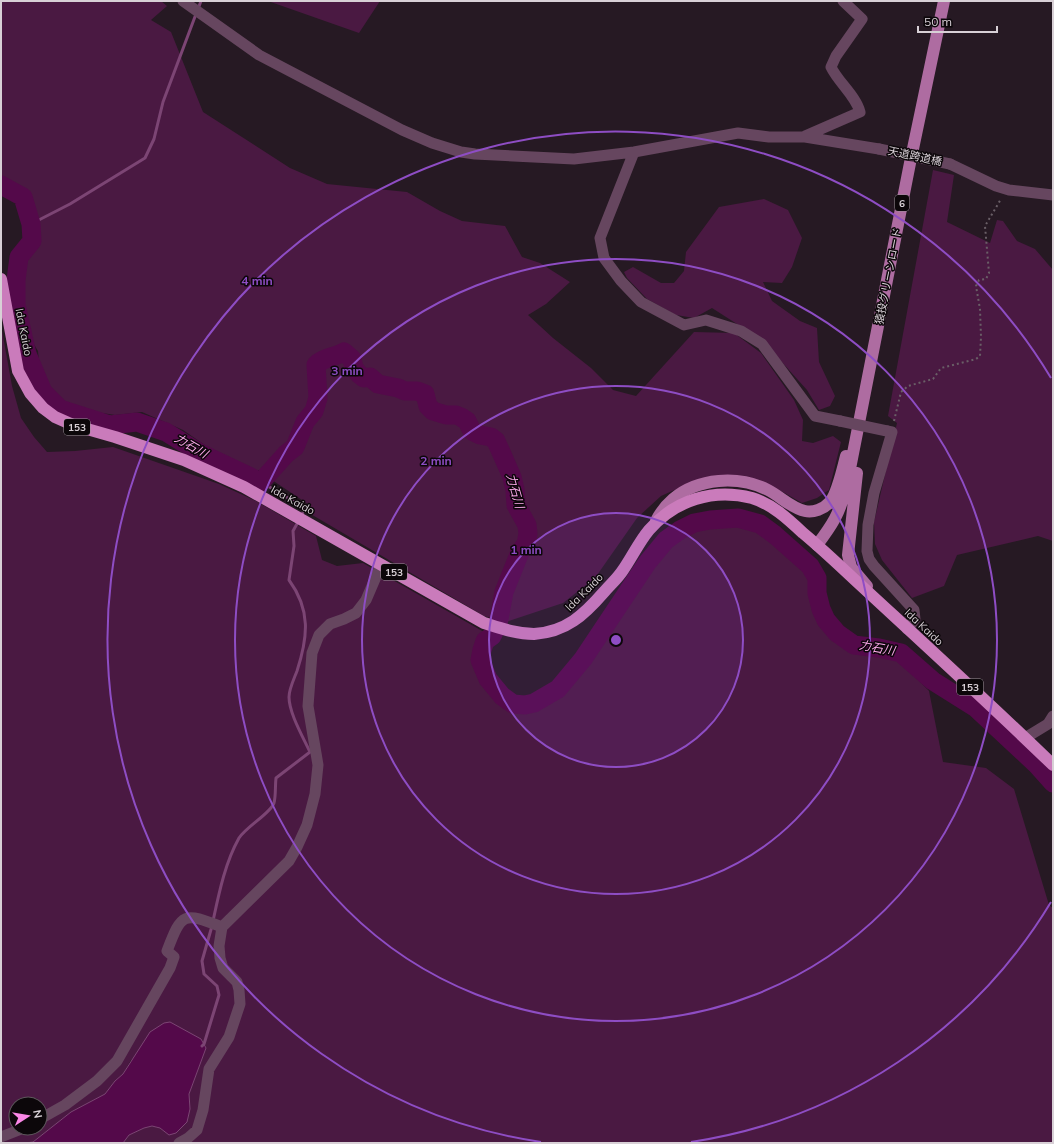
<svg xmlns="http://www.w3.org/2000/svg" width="1054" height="1144" viewBox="0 0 1054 1144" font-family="Mulish,'Noto Sans JP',sans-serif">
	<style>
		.green { fill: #4a1942; fill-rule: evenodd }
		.water { fill: #54094a; stroke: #7c4574 }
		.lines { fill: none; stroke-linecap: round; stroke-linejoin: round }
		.stream { stroke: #7c4574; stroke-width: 3 }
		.river { stroke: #54094a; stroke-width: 19 }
		.path { stroke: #6a5f67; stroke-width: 2; stroke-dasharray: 2 3; stroke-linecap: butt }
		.minor { stroke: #66465f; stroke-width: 11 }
		.major { stroke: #ae6ca1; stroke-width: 12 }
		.highway { stroke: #ca7bbb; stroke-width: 12 }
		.minor-bridge { stroke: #66465f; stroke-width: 11 }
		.ring { fill: none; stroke: #8e4dc4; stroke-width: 2 }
		.labels { text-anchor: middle; stroke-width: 3; stroke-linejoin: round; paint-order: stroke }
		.shield { fill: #0c070a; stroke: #9b9499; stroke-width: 1 }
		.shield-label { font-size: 10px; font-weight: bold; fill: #d8d0d6 }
		.street-label { font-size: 11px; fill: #d8d0d6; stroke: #0c070a }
		.water-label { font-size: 12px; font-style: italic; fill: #f9a7e8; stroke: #0c070a }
		.centre { fill: #8e4dc4; stroke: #0c070a; stroke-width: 2 }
		.ring-label { font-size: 12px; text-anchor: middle; font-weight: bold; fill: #8e4dc4; stroke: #0c070a; stroke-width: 3; stroke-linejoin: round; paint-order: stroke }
	</style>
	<rect width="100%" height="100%" fill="#261923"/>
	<!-- green -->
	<path class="green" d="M 1,1 L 161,1 L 167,6 L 151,20 L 171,32 L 203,112 L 290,168 L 327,184 L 407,192 L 440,211 L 462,221 L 505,226 L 522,257 L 540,263 L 570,282 L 546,304 L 528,315 L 553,338 L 591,368 L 613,390 L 636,396 L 694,332 L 734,333 L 761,353 L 794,400 L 803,420 L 802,441 L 813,443 L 833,436 L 841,442 L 829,490 L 817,498 L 802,503 L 781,491 L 754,481 L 690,483 L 661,496 L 637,518 L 595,578 L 563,603 L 506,622 L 484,616 L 309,513 L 308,504 L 272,480 L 270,472 L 264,470 L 248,470 L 212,450 L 183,430 L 142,412 L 115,415 L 102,413 L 70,406 L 57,400 L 48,389 L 40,373 L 38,351 L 30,338 L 27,321 L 20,307 L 21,260 L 24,255 L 36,248 L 37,242 L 29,201 L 21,189 L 10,185 L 1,175 Z
		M 268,1 L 380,1 L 359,33 Z
		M 933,170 L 954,175 L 947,222 L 990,243 L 997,220 L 1003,221 L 1017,241 L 1035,249 L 1053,270 L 1053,541 L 1038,536 L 957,555 L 944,586 L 912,598 L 882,560 L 875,544 L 874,522 L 897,423 L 888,416 Z
		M 764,199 L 788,210 L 802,238 L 792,267 L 782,283 L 763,282 L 772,301 L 800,321 L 817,328 L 819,362 L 835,396 L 830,406 L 819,410 L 807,390 L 762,340 L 712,308 L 694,318 L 676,315 L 647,299 L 627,278 L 624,272 L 633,267 L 661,283 L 674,283 L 684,271 L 686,252 L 719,207 Z
		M 1,325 L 12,386 L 21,418 L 34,437 L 47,452 L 75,451 L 113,447 L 219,484 L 256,501 L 316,536 L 322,560 L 337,566 L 363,563 L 484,632 L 479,657 L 480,667 L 498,701 L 515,708 L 535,707 L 556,697 L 585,664 L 647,575 L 656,557 L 676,535 L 692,528 L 711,523 L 743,525 L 757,528 L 774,537 L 795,554 L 809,574 L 817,617 L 840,643 L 864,652 L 895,656 L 929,691 L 943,762 L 986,768 L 1014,789 L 1049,905 L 1053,908 L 1053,1143 L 123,1143 L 129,1135 L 144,1128 L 152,1126 L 160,1128 L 170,1135 L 190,1109 L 189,1094 L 206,1048 L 201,1039 L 131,1060 L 123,1074 L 115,1081 L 105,1094 L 71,1112 L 33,1142 L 9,1143 L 1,1141 ZM 16,1104 L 40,1104 L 40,1128 L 16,1128 Z"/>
	<!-- water -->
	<path class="water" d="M 170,1022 L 201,1039 L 206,1048 L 189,1094 L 190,1109 L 187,1122 L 176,1133 L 169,1135 L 160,1128 L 152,1126 L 144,1128 L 129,1135 L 123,1143 L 25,1143 L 33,1142 L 71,1112 L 105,1094 L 115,1081 L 123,1074 L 150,1032 L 164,1023 Z"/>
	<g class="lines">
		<!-- stream -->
		<path class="stream" d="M 198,9 L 201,1
			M 31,224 L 70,204 L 145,158 L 154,139 L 163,102 L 196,14
			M 261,482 L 305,508 L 301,517
			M 213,921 C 219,893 225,863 239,838 C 247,826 271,813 274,803 C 276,795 275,786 276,778 L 310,752 C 303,737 289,713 289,697 C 289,689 294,679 297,671 C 308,637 311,610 289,580 L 294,546 L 293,531 L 298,522
			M 202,1046 L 204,1044 L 219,995 L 217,986 L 204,974 L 202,961 L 212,926"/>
		<!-- river -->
		<path class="river" d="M 1,185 L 23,197 L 31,224 L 32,241 L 19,257 L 16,280 L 16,305 L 27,354 L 43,392 L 60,409 L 110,425 L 137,422 L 166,432 L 200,453 L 261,482 L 286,454 L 295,447 L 305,422 L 314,411 L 318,398 L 316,365 C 322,358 335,357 344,352 L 352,359 L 354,368 L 359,374 L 364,378 L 370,377 L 378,384 L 398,388 L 405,391 L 417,391 L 425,394 L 428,406 L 433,411 L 446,415 L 456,415 L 461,417 L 467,421 L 472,431 L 480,435 L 491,437 L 496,441 L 512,477 L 515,490 L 516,505 L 527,525 L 528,534 L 526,544 L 520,552 L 504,592 L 498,624 L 492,636 L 485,641 L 482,650 L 480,660 L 488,679 L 502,696 L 513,704 L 525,705 L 534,703 L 558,689 L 583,659 L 647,563 L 666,540 L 680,530 L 694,523 L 710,520 L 738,518 L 760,524 L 775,535 L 810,566 L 817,578 L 817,593 L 821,609 L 826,620 L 837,633 L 854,645 L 879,648 L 901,653 L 933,681 L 976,708 L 1036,764 L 1053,783"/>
		<!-- path -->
		<path class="path" d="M 894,421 L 901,392 L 908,386 L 933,379 L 941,368 L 976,359 L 980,356 L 981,337 L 980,309 L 976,286 L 979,280 L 986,279 L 989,273 L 985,226 L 1001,199"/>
		<!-- minor -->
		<path class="minor" d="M 183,1 L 259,55 L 402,130 L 432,143 L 461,152 L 475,154 L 574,159 L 634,152 L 738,133 L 769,137 L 805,137 L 879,149
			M 805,136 L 860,112 C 856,96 838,82 831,67 L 836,56 L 862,19 L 843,1
			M 634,152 L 600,238 L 604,258 L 621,281 L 641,302 L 684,325 L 706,320 L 741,331 L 762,344 L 815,416 L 840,421
			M 950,164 L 996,186 L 1009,190 L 1053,195
			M 887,431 L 892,432 L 874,493 L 868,525 L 867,551 L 869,559 L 874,566 L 914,610 L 915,619 L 907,629
			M 1025,738 L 1048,724 L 1053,716
			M 40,1119 L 65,1105 L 97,1081 L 117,1061 L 170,968 L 174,957 L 167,951 C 182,912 183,912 222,927
			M 1,1137 L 24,1128
			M 179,1143 L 188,1138 L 197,1130 L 203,1110 L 209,1069 L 229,1037 L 240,1004 L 239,990 L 237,982 L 223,968 L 220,958 L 219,946 L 222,927 L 289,861 L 297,847 L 307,825 L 315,794 L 318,765 L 308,706 L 312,653 L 319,635 L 330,624 L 344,619 L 356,613 L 366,600 L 381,565"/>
		<!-- major -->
		<path class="major" d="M 857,473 L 848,555 L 851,567 L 867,586
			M 656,521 C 660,513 666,505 673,499 C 698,478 738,475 768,490 C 780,496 791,508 805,511 C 813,513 824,509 830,502 C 837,494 843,468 846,456
			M 817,545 C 833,524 839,514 846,489 L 910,163 L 944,1"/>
		<!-- highway -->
		<path class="highway" d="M 1,279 L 18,371 L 30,393 L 43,408 L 55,417 L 73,425 L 115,437 L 184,460 L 244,487 L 484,623 C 500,628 516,634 534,634 C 566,632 584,615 604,592 C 610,585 618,578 623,570 C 632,557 639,542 649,530 C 675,500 713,488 752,498 C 772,504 788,519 803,533 C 821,548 838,564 855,580 C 921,641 988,702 1053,765"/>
		<!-- minor-bridge -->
		<path class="minor-bridge" d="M 879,149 L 950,164
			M 840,421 L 887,431"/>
	</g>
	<!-- distance rings -->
	<circle cx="616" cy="640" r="127" fill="#8e4dc4" fill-opacity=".12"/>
	<g class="ring">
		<circle cx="616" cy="640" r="127"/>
		<circle cx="616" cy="640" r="254"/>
		<circle cx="616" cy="640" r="381"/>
		<path d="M1051 902A508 508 0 0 1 691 1142M541 1142A508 508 0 1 1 1051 378"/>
	</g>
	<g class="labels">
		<!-- shield labels -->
		<g class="shield">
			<rect x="895" y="195" width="14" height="16" rx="3"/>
			<rect x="64" y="419" width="26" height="16" rx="3"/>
			<rect x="381" y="564" width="26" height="16" rx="3"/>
			<rect x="957" y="679" width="26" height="16" rx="3"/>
		</g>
		<g class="shield-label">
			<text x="902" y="207">6</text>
			<text x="77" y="431">153</text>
			<text x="394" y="576">153</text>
			<text x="970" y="691">153</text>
		</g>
		<!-- street labels -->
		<g class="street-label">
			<text transform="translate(915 156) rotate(12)" y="4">天道跨道橋</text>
			<text transform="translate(888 276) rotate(-79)" y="4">猿投グリーンロード</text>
			<text transform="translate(24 332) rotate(79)" y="4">Ida Kaido</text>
			<text transform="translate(293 500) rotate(29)" y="4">Ida Kaido</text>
			<text transform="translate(584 592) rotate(-45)" y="4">Ida Kaido</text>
			<text transform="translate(924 627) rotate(43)" y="4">Ida Kaido</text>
		</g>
		<!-- water labels -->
		<g class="water-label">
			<text transform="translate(191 446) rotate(30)" y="4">力石川</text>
			<text transform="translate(515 491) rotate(74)" y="4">力石川</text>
			<text transform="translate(877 648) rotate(10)" y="4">力石川</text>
		</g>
	</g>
	<circle cx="616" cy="640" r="6" class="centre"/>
	<g class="ring-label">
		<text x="257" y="285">4 min</text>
		<text x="347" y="375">3 min</text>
		<text x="436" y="465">2 min</text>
		<text x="526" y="554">1 min</text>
	</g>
	<!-- border -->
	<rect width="1054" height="1144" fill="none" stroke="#d8d0d6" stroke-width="4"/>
	<!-- north arrow -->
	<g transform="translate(28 1116) rotate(78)"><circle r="19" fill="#0c070a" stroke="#5e575c"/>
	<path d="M0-3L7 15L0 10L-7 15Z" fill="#fa87e6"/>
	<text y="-6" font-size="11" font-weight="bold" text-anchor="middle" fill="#d8d0d6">N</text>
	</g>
	<!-- scale -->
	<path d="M918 26v6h79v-6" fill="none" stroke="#d8d0d6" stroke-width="2"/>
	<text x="924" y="26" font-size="12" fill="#d8d0d6" stroke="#0c070a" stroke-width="3" paint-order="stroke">50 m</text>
</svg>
